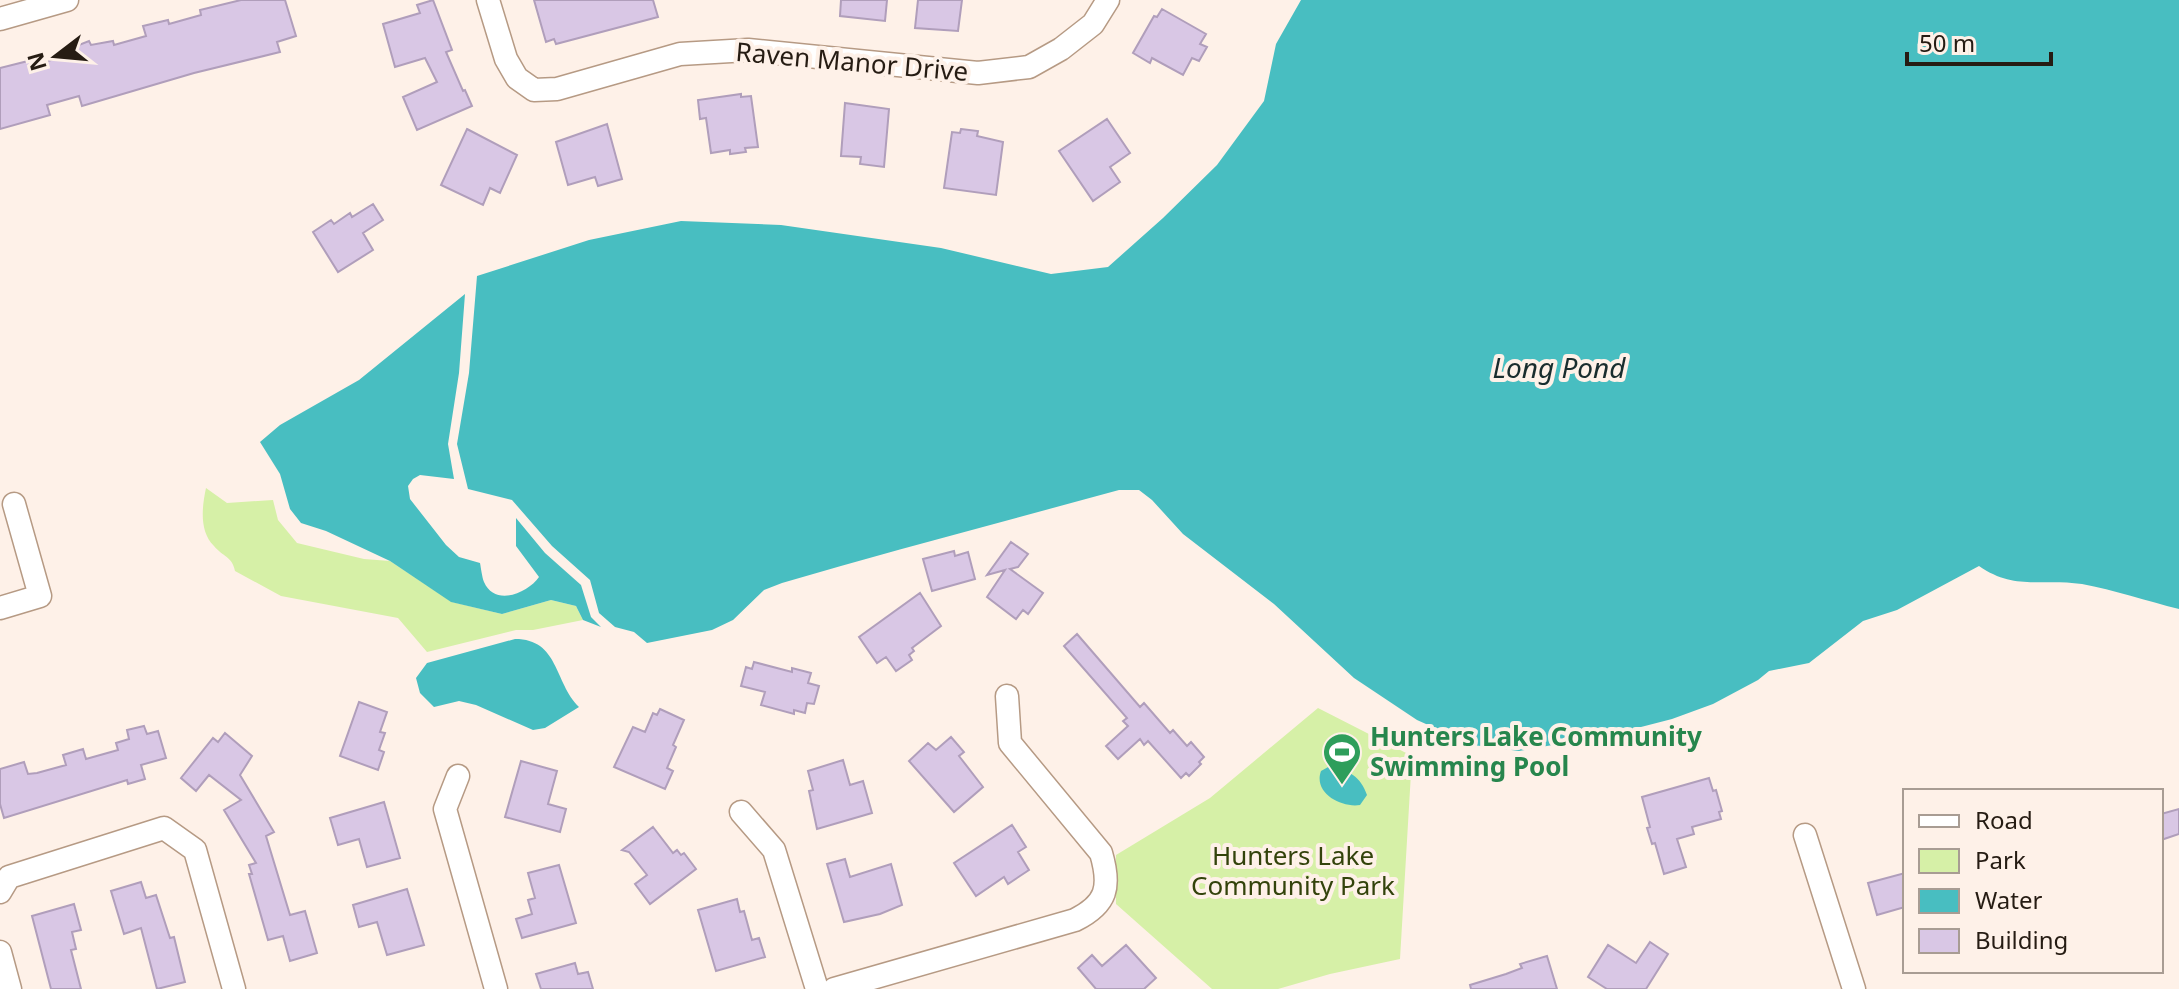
<svg xmlns="http://www.w3.org/2000/svg" width="2179" height="989" viewBox="0 0 2179 989" font-family="'Noto Sans',sans-serif">
	<style>
		.green { fill: #d6f0a7 }
		.water { fill: #48bec1 }
		.building { fill: #d9c7e5; stroke: #b09ebb; stroke-width: 2 }
		.lines { fill: none; stroke-linecap: round; stroke-linejoin: round }
		.minor-casing { stroke: #b69a84; stroke-width: 25 }
		.minor { stroke: #fff; stroke-width: 22 }
		.labels { text-anchor: middle; stroke-width: 8; stroke-linejoin: round; paint-order: stroke }
		.street-label { font-size: 26px; fill: #261c13; stroke: #fef1e8 }
		.leisure-label { font-size: 26px; font-weight: bold; fill: #27864d; stroke: #fef1e8; text-anchor: start }
		.park-label { font-size: 26px; fill: #33430b; stroke: #fef1e8 }
		.water-label { font-size: 28px; font-style: italic; fill: #192d2e; stroke: #fef1e8 }
	</style>
	<rect width="100%" height="100%" fill="#fef1e8"/>
	<!-- green -->
	<path class="green" d="M 206,488 L 227,503 L 273,500 L 278,520 L 297,543 L 364,559 L 390,561 L 452,602 L 502,614 L 551,600 L 576,606 L 583,620 L 533,630 L 516,630 L 427,652 L 398,618 L 281,596 L 235,571 C 232,556 223,557 214,546 C 199,531 202,507 206,488 Z
		M 1318,708 L 1412,756 L 1400,959 L 1330,974 L 1278,989 L 1212,989 L 1116,904 L 1116,855 L 1210,798 Z"/>
	<!-- water -->
	<path class="water" d="M 1301,0 L 2179,0 L 2179,609 C 2147,601 2114,590 2082,584 C 2041,578 2015,591 1979,566 L 1897,610 L 1863,621 L 1809,663 L 1769,671 L 1758,680 L 1713,704 L 1672,719 L 1610,735 L 1519,751 L 1473,745 L 1417,720 L 1354,678 L 1274,604 L 1183,534 L 1152,500 L 1139,490 L 1119,490 C 1006,521 894,550 782,583 L 764,590 L 733,620 L 712,630 L 647,643 L 634,632 L 615,627 L 599,613 L 590,580 L 552,546 L 512,500 L 468,489 L 457,444 L 469,373 L 477,276 L 589,240 L 681,221 L 781,225 L 941,248 L 1051,274 L 1108,267 L 1163,218 L 1217,165 L 1264,101 L 1276,44 Z
		M 465,294 L 459,373 L 448,444 L 454,479 L 420,475 L 413,479 L 408,486 L 410,499 L 446,545 L 459,557 L 480,563 C 481,568 482,577 484,582 C 495,607 528,593 539,577 L 516,546 L 516,518 L 545,553 L 581,585 L 591,617 L 601,627 L 583,620 L 576,606 L 551,600 L 502,614 L 451,602 L 390,561 L 326,531 L 301,523 L 290,509 L 280,474 L 260,442 L 280,425 L 359,380 Z
		M 515,639 C 559,639 554,682 579,707 L 545,728 L 533,730 L 476,705 L 459,701 L 434,707 L 420,693 L 416,678 L 427,663 Z
		M 1330,766 C 1349,770 1361,777 1367,795 L 1360,805 C 1341,808 1313,793 1321,771 Z"/>
	<!-- building -->
	<path class="building" d="M 241,0 L 285,0 L 296,36 L 277,42 L 280,52 L 194,73 L 82,106 L 79,96 L 47,105 L 50,115 L 0,129 L 0,68 L 32,60 L 34,65 L 68,55 L 66,50 L 89,41 L 91,45 L 113,41 L 114,45 L 146,36 L 143,26 L 168,20 L 169,24 L 201,15 L 200,10 Z
		M 433,0 L 452,50 L 446,52 L 463,91 L 465,90 L 472,106 L 417,130 L 403,97 L 437,82 L 425,58 L 395,67 L 383,24 L 420,13 L 417,5 Z
		M 534,0 L 653,0 L 658,17 L 556,44 L 554,39 L 546,42 Z
		M 841,0 L 887,0 L 885,21 L 840,16 Z
		M 918,0 L 962,0 L 958,31 L 915,28 Z
		M 1162,9 L 1206,34 L 1200,44 L 1207,47 L 1199,61 L 1192,58 L 1183,75 L 1152,58 L 1150,63 L 1133,53 L 1154,16 L 1157,17 Z
		M 741,94 L 741,97 L 751,96 L 758,147 L 745,148 L 746,152 L 730,154 L 730,150 L 711,153 L 706,118 L 700,119 L 698,100 Z
		M 845,103 L 889,109 L 884,167 L 860,164 L 861,157 L 841,156 Z
		M 1107,119 L 1130,153 L 1110,167 L 1120,182 L 1093,201 L 1059,151 Z
		M 607,124 L 622,179 L 598,186 L 595,177 L 568,185 L 556,142 Z
		M 467,129 L 517,155 L 500,193 L 490,188 L 483,205 L 441,185 Z
		M 961,129 L 978,131 L 977,136 L 1003,142 L 996,195 L 944,188 L 952,132 L 960,133 Z
		M 373,204 L 383,220 L 363,233 L 373,250 L 338,272 L 313,232 L 331,220 L 334,224 L 350,213 L 352,217 Z
		M 1011,542 L 1028,554 L 1018,567 L 1010,569 L 1043,593 L 1028,614 L 1023,610 L 1016,619 L 987,597 L 1005,570 L 987,575 Z
		M 954,551 L 955,556 L 968,552 L 975,579 L 932,591 L 923,559 Z
		M 920,593 L 941,626 L 912,648 L 914,651 L 909,655 L 912,660 L 896,671 L 886,657 L 877,663 L 859,637 Z
		M 1077,634 L 1140,707 L 1144,703 L 1170,733 L 1173,730 L 1187,746 L 1191,742 L 1204,757 L 1199,762 L 1201,764 L 1189,776 L 1186,773 L 1181,778 L 1148,741 L 1144,745 L 1140,739 L 1118,759 L 1106,746 L 1128,726 L 1123,721 L 1127,718 L 1064,646 Z
		M 754,662 L 792,672 L 792,668 L 811,673 L 808,683 L 819,686 L 814,704 L 807,703 L 805,713 L 794,710 L 794,714 L 761,705 L 765,692 L 741,686 L 746,667 L 752,669 Z
		M 359,702 L 387,712 L 380,732 L 385,733 L 379,750 L 384,752 L 378,770 L 340,756 Z
		M 660,709 L 684,720 L 673,745 L 676,747 L 667,768 L 673,771 L 665,789 L 614,767 L 633,727 L 645,732 L 653,713 L 657,715 Z
		M 144,726 L 147,734 L 158,731 L 166,758 L 141,765 L 145,779 L 128,784 L 127,780 L 4,818 L 0,804 L 0,769 L 24,762 L 28,774 L 37,773 L 66,765 L 63,755 L 83,749 L 86,759 L 118,750 L 116,743 L 129,739 L 127,730 Z
		M 225,733 L 252,756 L 240,775 L 274,832 L 266,836 L 290,915 L 305,911 L 317,953 L 290,961 L 283,936 L 268,940 L 249,874 L 252,874 L 249,865 L 256,863 L 224,810 L 241,800 L 209,775 L 196,791 L 181,778 L 213,738 L 218,742 Z
		M 951,737 L 964,752 L 959,756 L 983,787 L 954,812 L 909,761 L 928,743 L 936,750 Z
		M 843,760 L 850,785 L 863,781 L 872,813 L 817,829 L 809,791 L 813,790 L 808,771 Z
		M 521,761 L 557,771 L 548,804 L 566,809 L 560,832 L 505,817 Z
		M 1709,778 L 1713,791 L 1716,790 L 1722,811 L 1719,812 L 1721,819 L 1692,827 L 1694,834 L 1677,839 L 1686,867 L 1664,874 L 1655,843 L 1652,844 L 1647,828 L 1650,827 L 1642,797 Z
		M 384,802 L 400,858 L 367,867 L 359,839 L 338,845 L 330,818 Z
		M 2179,809 L 2179,834 L 2161,840 L 2161,814 Z
		M 1012,825 L 1026,847 L 1018,852 L 1029,870 L 1008,884 L 1004,877 L 976,896 L 954,863 Z
		M 653,827 L 673,853 L 677,850 L 681,855 L 684,853 L 696,869 L 650,904 L 635,884 L 647,875 L 629,852 L 622,850 Z
		M 845,859 L 850,877 L 891,864 L 902,905 L 880,914 L 844,922 L 827,864 Z
		M 559,865 L 576,923 L 522,938 L 516,919 L 532,914 L 528,900 L 535,898 L 528,873 Z
		M 1905,873 L 1905,907 L 1877,915 L 1868,883 Z
		M 141,882 L 146,898 L 156,895 L 170,938 L 174,937 L 185,982 L 157,989 L 141,928 L 124,934 L 111,891 Z
		M 407,889 L 424,945 L 387,955 L 377,922 L 359,927 L 353,905 Z
		M 737,899 L 740,912 L 744,911 L 752,940 L 759,938 L 765,957 L 716,971 L 698,910 Z
		M 74,904 L 81,930 L 72,932 L 76,949 L 71,950 L 81,989 L 51,989 L 32,916 Z
		M 1650,942 L 1668,954 L 1646,989 L 1607,989 L 1588,977 L 1608,945 L 1636,963 Z
		M 1126,945 L 1156,978 L 1144,989 L 1096,989 L 1078,968 L 1092,955 L 1102,966 Z
		M 1547,956 L 1557,989 L 1471,989 L 1470,985 L 1506,974 L 1522,968 L 1520,964 Z
		M 575,963 L 578,974 L 588,972 L 593,989 L 541,989 L 536,974 Z"/>
	<g class="lines">
		<!-- minor casing -->
		<g class="minor-casing">
			<path id="minor" d="M 488,0 L 506,59 L 517,78 L 534,90 L 557,89 L 680,54 L 748,50 L 978,73 L 1029,67 L 1061,49 L 1093,24 L 1108,0
				M 0,19 L 67,0
				M 0,608 L 40,596 L 14,504
				M 458,776 L 445,809 L 496,989
				M 741,812 L 774,850 L 817,989
				M 1805,835 L 1854,989
				M 0,892 L 9,877 L 164,828 L 195,850 L 234,989
				M 0,952 L 10,989
				M 834,989 L 1075,920 C 1107,904 1111,887 1101,853 L 1010,743 L 1007,696"/>
		</g>
		<!-- minor -->
		<use href="#minor" class="minor"/>
	</g>
	<!-- icons -->
	<defs>
		<g id="stadium-pin" transform="scale(2)"><path d="M0 17L-7.5 6A9.5 9.5 0 1 1 7.5 6Z" fill="#2e9e5b" stroke="#fef1e8"/><path d="M0-5a6.5 5 0 1 0 0 10a6.5 5 0 1 0 0-10ZM-3.5-1.8h7v3.6h-7Z" fill="#fff"/></g>
	</defs>
	<g fill-rule="evenodd">
		<use href="#stadium-pin" x="1342" y="752"/>
	</g>
	<g class="labels">
		<!-- street labels -->
		<g class="street-label">
			<text transform="translate(852 62) rotate(5)" y="9">Raven Manor Drive</text>
		</g>
		<!-- leisure labels -->
		<g class="leisure-label">
			<text x="1370" y="746">Hunters Lake Community<tspan x="1370" dy="30">Swimming Pool</tspan></text>
		</g>
		<!-- park labels -->
		<g class="park-label">
			<text x="1293" y="865">Hunters Lake<tspan x="1293" dy="30">Community Park</tspan></text>
		</g>
		<!-- water labels -->
		<g class="water-label">
			<text x="1559" y="378">Long Pond</text>
		</g>
	</g>
	<!-- legend -->
	<rect x="1903" y="789" width="260" height="184" fill="#fef1e8" stroke="#a89c93" stroke-width="2"/>
	<rect x="1919" y="815" width="40" height="12" fill="#ffffff" stroke="#a89c93" stroke-width="2"/>
	<text x="1975" y="829" font-size="24" fill="#261c13">Road</text>
	<rect x="1919" y="849" width="40" height="24" fill="#d6f0a7" stroke="#a89c93" stroke-width="2"/>
	<text x="1975" y="869" font-size="24" fill="#261c13">Park</text>
	<rect x="1919" y="889" width="40" height="24" fill="#48bec1" stroke="#a89c93" stroke-width="2"/>
	<text x="1975" y="909" font-size="24" fill="#261c13">Water</text>
	<rect x="1919" y="929" width="40" height="24" fill="#d9c7e5" stroke="#a89c93" stroke-width="2"/>
	<text x="1975" y="949" font-size="24" fill="#261c13">Building</text>
	<!-- north arrow -->
	<g transform="translate(56 56) rotate(254)" stroke="#fef1e8" stroke-width="6" paint-order="stroke">
	<path d="M0-6L14 30L0 20L-14 30Z" fill="#261c13"/>
	<text y="-12" font-size="22" font-weight="bold" text-anchor="middle" fill="#261c13">N</text>
	</g>
	<!-- scale -->
	<path d="M1907 52v12h144v-12" fill="none" stroke="#261c13" stroke-width="4"/>
	<text x="1919" y="52" font-size="24" fill="#261c13" stroke="#fef1e8" stroke-width="6" paint-order="stroke">50 m</text>
</svg>
